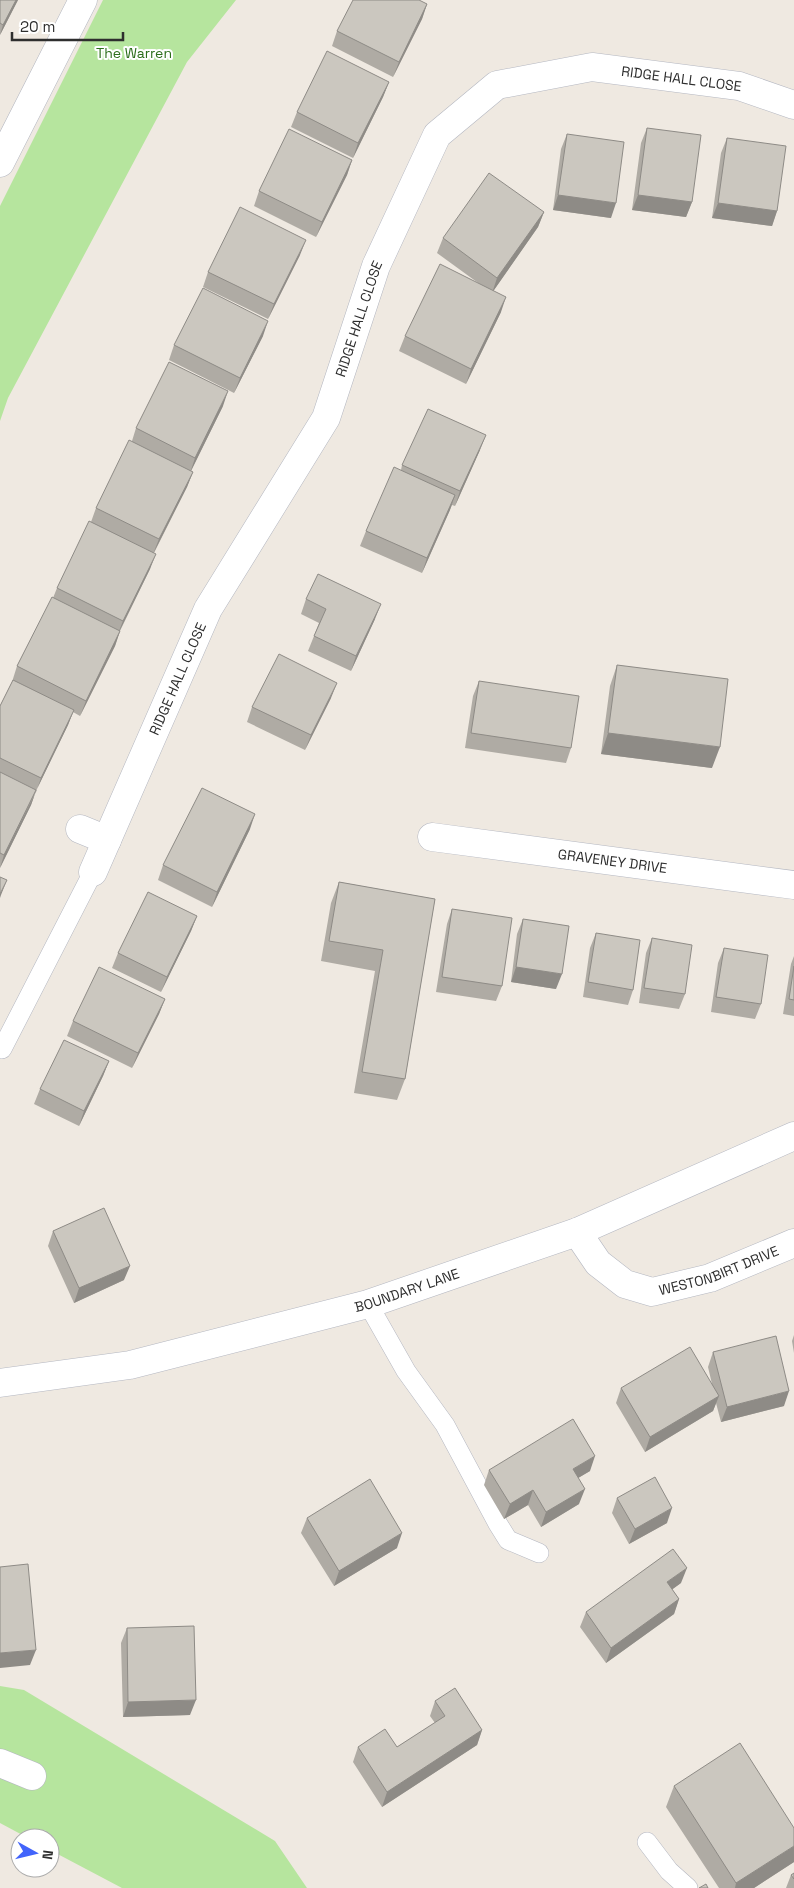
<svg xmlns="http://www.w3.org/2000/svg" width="794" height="1888" viewBox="0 0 794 1888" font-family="'Space Grotesk',sans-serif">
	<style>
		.green { fill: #b6e59e }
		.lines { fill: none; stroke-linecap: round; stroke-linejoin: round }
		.lane-casing { stroke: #b4b7c1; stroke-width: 20 }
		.street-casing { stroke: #b4b7c1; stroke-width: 29 }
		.lane { stroke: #fff; stroke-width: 19 }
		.street { stroke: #fff; stroke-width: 28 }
		.wall { fill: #afaba4 }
		.shaded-wall { fill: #8e8b86 }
		.building { fill: #cbc7bf; stroke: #8e8b86 }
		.labels { text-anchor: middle; stroke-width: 4; stroke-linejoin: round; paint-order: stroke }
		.park-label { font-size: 14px; fill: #2c6e1b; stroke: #fff }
		.street-label { font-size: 14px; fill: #2e2e2e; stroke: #fff }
	</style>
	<rect width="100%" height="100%" fill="#efe9e1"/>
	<!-- green -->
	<path class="green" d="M 103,0 L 236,0 L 187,62 L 8,398 L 0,421 L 0,206 Z
		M 0,1686 L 24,1690 L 275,1841 L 307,1888 L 122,1888 L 50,1850 L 50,1838 L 28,1838 L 0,1823 Z"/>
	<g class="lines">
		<!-- lane casing -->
		<g class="lane-casing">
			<path id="lane" d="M 2,1049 L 93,872
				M 368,1304 L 406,1371 L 445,1425 L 498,1524 L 508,1540 L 539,1553
				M 647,1842 L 669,1871 L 688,1888"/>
		</g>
		<!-- street casing -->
		<g class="street-casing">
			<g id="street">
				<path d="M 0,163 L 83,0"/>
				<path d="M 80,829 L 107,840"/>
				<path id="s1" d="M 432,837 L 794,885"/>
				<path id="s2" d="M 93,872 L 208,609 L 326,418 L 376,266 L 437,135 L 497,85 L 592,67 L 739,86 L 794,105"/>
				<path id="s3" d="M 577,1232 L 598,1263 L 625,1284 L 652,1292 L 710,1278 L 794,1243"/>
				<path id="s4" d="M 0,1383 L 130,1365 L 368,1304 L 577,1232 L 794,1136"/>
				<path d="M 0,1763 L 32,1776"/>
			</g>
		</g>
		<!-- lane -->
		<use href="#lane" class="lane"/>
		<!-- street -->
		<use href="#street" class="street"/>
	</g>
	<!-- wall -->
	<path class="wall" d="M 0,0 L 18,0 L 0,35 Z
		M 427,4 L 422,19 L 393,77 L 332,46 L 337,31 Z
		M 389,82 L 383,97 L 353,158 L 291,127 L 297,112 Z
		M 647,128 L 692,202 L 686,217 L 632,210 L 641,143 Z
		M 567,134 L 611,218 L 553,210 L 561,149 Z
		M 727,138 L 777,211 L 772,226 L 712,218 L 721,153 Z
		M 352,160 L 347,175 L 316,237 L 254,206 L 259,191 Z
		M 544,212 L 538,227 L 493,291 L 501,312 L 466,384 L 399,351 L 405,336 L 481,285 L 437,253 L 443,238 Z
		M 300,255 L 268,319 L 203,287 L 208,272 Z
		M 263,336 L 234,393 L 169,360 L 174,345 Z
		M 223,406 L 191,471 L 193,472 L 187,487 L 154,553 L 150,569 L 120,631 L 115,646 L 80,716 L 73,712 L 68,725 L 36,791 L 31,805 L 0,868 L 0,706 L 12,682 L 17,666 L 53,598 L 57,588 L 91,522 L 96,508 L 132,441 L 136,428 Z
		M 480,450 L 455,506 L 452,505 L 422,573 L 360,546 L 366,531 L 401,470 L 402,465 Z
		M 306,599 L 375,619 L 351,671 L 308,651 L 314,636 L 319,623 L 301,614 Z
		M 617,665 L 712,768 L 601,754 L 610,686 Z
		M 479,681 L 571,748 L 566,763 L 465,748 L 473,696 Z
		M 331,698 L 305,750 L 247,722 L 252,707 Z
		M 250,829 L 212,907 L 158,880 L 163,865 Z
		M 339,882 L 435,899 L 405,1079 L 397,1100 L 354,1093 L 375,971 L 321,961 L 331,903 Z
		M 452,909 L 502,986 L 496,1001 L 436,992 L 447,924 Z
		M 197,916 L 191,931 L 161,992 L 112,968 L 118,953 Z
		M 523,919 L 556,989 L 511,982 L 517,934 Z
		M 596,933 L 633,990 L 628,1005 L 583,997 L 590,948 Z
		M 652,938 L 685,994 L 679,1009 L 639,1003 L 646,953 Z
		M 724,948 L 761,1004 L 755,1019 L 711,1012 L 718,963 Z
		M 794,956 L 794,1016 L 783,1014 L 791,964 Z
		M 165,999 L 159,1014 L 132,1068 L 67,1036 L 73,1021 Z
		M 109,1061 L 103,1076 L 79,1126 L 34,1104 L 40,1089 Z
		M 53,1231 L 124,1280 L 74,1303 L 48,1246 Z
		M 794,1335 L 794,1353 L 792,1341 Z
		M 713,1352 L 784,1406 L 721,1422 L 716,1403 L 713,1411 L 645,1452 L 616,1403 L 621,1388 L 712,1384 L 708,1367 Z
		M 489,1470 L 590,1471 L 578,1478 L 579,1504 L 541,1527 L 528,1505 L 504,1519 L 484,1485 Z
		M 617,1498 L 667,1523 L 629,1544 L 612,1513 Z
		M 307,1518 L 397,1548 L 334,1586 L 301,1533 Z
		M 681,1583 L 672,1589 L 679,1599 L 674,1614 L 606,1663 L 580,1627 L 586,1612 Z
		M 127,1628 L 190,1715 L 123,1717 L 121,1643 Z
		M 435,1701 L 482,1730 L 477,1745 L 382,1807 L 353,1762 L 358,1747 L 397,1747 L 435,1723 L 430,1716 Z
		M 674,1786 L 794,1862 L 754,1888 L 719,1888 L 666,1807 Z
		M 794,1873 L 794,1888 L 786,1888 L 791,1875 Z"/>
	<!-- shaded-wall -->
	<path class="shaded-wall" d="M 16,0 L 18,0 L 0,35 L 3,25 Z
		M 427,4 L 422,19 L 393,77 L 399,62 Z
		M 389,82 L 383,97 L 353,158 L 358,143 Z
		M 352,160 L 347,175 L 316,237 L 322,222 Z
		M 558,195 L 616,203 L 611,218 L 553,210 Z
		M 638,195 L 692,202 L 686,217 L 632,210 Z
		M 718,203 L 777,211 L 772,226 L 712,218 Z
		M 544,212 L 538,227 L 492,293 L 497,278 Z
		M 306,240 L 300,255 L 268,319 L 274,304 Z
		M 506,297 L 501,312 L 466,384 L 471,369 Z
		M 268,321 L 263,336 L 234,393 L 240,378 Z
		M 228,391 L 223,406 L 190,473 L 195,458 Z
		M 486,435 L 480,450 L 455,506 L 460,491 Z
		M 193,472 L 187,487 L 153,554 L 159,539 Z
		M 455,495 L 450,510 L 422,573 L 427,558 Z
		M 156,554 L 150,569 L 117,636 L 123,621 Z
		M 381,604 L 375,619 L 351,671 L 356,656 Z
		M 120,631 L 115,646 L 80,716 L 86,701 Z
		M 337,683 L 331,698 L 305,750 L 311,735 Z
		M 74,710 L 68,725 L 36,791 L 31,805 L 0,868 L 4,855 L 36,792 L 41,778 Z
		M 608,733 L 720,747 L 712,768 L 601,754 Z
		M 255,814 L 250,829 L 212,907 L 217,892 Z
		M 7,880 L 1,895 L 0,898 L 0,894 Z
		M 197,916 L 191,931 L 161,992 L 167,977 Z
		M 516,967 L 562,974 L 556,989 L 511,982 Z
		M 165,999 L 159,1014 L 132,1068 L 138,1053 Z
		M 109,1061 L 103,1076 L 79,1126 L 84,1111 Z
		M 130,1266 L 124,1280 L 74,1303 L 79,1288 Z
		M 789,1391 L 784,1406 L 721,1422 L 727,1407 Z
		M 719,1396 L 713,1411 L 645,1452 L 650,1437 Z
		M 595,1456 L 590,1471 L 568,1484 L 573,1469 Z
		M 585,1489 L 579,1504 L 541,1527 L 546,1512 Z
		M 533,1490 L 528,1505 L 504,1519 L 510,1504 Z
		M 672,1508 L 667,1523 L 629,1544 L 635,1529 Z
		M 402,1533 L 397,1548 L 334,1586 L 339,1571 Z
		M 687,1568 L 681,1583 L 662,1597 L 667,1582 Z
		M 679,1599 L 674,1614 L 606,1663 L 611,1648 Z
		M 36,1650 L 30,1665 L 0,1668 L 0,1653 Z
		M 196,1700 L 190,1715 L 123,1717 L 128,1702 Z
		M 482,1730 L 477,1745 L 382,1807 L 387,1792 Z
		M 794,1846 L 794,1862 L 754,1888 L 735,1888 L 736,1883 Z"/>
	<!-- building -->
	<path class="building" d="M 0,0 L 16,0 L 3,25 L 0,23 Z
		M 353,0 L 419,0 L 427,4 L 399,62 L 337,31 Z
		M 327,51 L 389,82 L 358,143 L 297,112 Z
		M 647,128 L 701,135 L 692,202 L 638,195 Z
		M 289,129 L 352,160 L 322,222 L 259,191 Z
		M 567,134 L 624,142 L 616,203 L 558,195 Z
		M 727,138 L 786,146 L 777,211 L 718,203 Z
		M 489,173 L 544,212 L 497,278 L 443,238 Z
		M 240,207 L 306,240 L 274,304 L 208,272 Z
		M 440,264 L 506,297 L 471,369 L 405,336 Z
		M 203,288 L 268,321 L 240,378 L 174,345 Z
		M 169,362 L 228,391 L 195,458 L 136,428 Z
		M 428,409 L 486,435 L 460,491 L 402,465 Z
		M 129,440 L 193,472 L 159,539 L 96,508 Z
		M 394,467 L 455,495 L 427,558 L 366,531 Z
		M 89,521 L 156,554 L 123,621 L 57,588 Z
		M 318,574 L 381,604 L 356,656 L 314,636 L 326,609 L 306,599 Z
		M 52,597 L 120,631 L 86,701 L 17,666 Z
		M 279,654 L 337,683 L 311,735 L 252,707 Z
		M 617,665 L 728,679 L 720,747 L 608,733 Z
		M 13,680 L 74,710 L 41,778 L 0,758 L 0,706 Z
		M 479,681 L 579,696 L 571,748 L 471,733 Z
		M 0,772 L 36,790 L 4,855 L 0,853 Z
		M 202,788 L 255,814 L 217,892 L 163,865 Z
		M 0,877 L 7,880 L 0,894 Z
		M 339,882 L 435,899 L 405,1079 L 362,1072 L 383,950 L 329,941 Z
		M 148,892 L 197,916 L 167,977 L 118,953 Z
		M 452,909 L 512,918 L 502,986 L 442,977 Z
		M 523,919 L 569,926 L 562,974 L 516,967 Z
		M 596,933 L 640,940 L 633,990 L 588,982 Z
		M 652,938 L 692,945 L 685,994 L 644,988 Z
		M 724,948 L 768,955 L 761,1004 L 716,997 Z
		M 794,966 L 794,1000 L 789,999 Z
		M 99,967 L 165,999 L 138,1053 L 73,1021 Z
		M 64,1040 L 109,1061 L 84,1111 L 40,1089 Z
		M 104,1208 L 130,1266 L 79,1288 L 53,1231 Z
		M 776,1336 L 789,1391 L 727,1407 L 713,1352 Z
		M 690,1347 L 719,1396 L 650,1437 L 621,1388 Z
		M 573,1419 L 595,1456 L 573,1469 L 585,1489 L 546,1512 L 533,1490 L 510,1504 L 489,1470 Z
		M 655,1477 L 672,1508 L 635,1529 L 617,1498 Z
		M 370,1479 L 402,1533 L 339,1571 L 307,1518 Z
		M 673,1549 L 687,1568 L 667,1582 L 679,1599 L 611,1648 L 586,1612 Z
		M 28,1564 L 36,1650 L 0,1653 L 0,1567 Z
		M 194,1626 L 196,1700 L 128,1702 L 127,1628 Z
		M 455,1688 L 482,1730 L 387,1792 L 358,1747 L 385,1729 L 397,1747 L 445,1716 L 435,1701 Z
		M 740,1743 L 794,1828 L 794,1846 L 736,1883 L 674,1786 Z
		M 794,1873 L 794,1879 L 791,1875 Z
		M 706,1884 L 708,1888 L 699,1888 Z"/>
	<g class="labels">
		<!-- park labels -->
		<g class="park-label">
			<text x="134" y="58">The Warren</text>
		</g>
		<!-- street labels -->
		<g class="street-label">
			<text dy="5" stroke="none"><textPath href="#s2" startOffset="1081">RIDGE HALL CLOSE</textPath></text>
			<text dy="5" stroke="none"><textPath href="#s2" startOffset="616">RIDGE HALL CLOSE</textPath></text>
			<text dy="5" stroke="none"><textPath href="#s2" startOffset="211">RIDGE HALL CLOSE</textPath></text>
			<text dy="5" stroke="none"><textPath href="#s1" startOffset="182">GRAVENEY DRIVE</textPath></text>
			<text dy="5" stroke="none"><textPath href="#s3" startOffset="170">WESTONBIRT DRIVE</textPath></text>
			<text dy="5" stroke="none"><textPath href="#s4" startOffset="418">BOUNDARY LANE</textPath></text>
		</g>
	</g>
	<!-- north arrow -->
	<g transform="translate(35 1853) rotate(98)"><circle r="24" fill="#ffffff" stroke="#ababab"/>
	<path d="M0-4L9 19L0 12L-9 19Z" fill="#4264fb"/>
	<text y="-8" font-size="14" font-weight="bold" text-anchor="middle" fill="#2e2e2e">N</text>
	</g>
	<!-- scale -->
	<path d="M12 32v8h111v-8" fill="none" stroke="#2e2e2e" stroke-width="2.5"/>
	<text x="20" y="32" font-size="15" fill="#2e2e2e" stroke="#ffffff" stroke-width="4" paint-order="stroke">20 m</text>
</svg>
